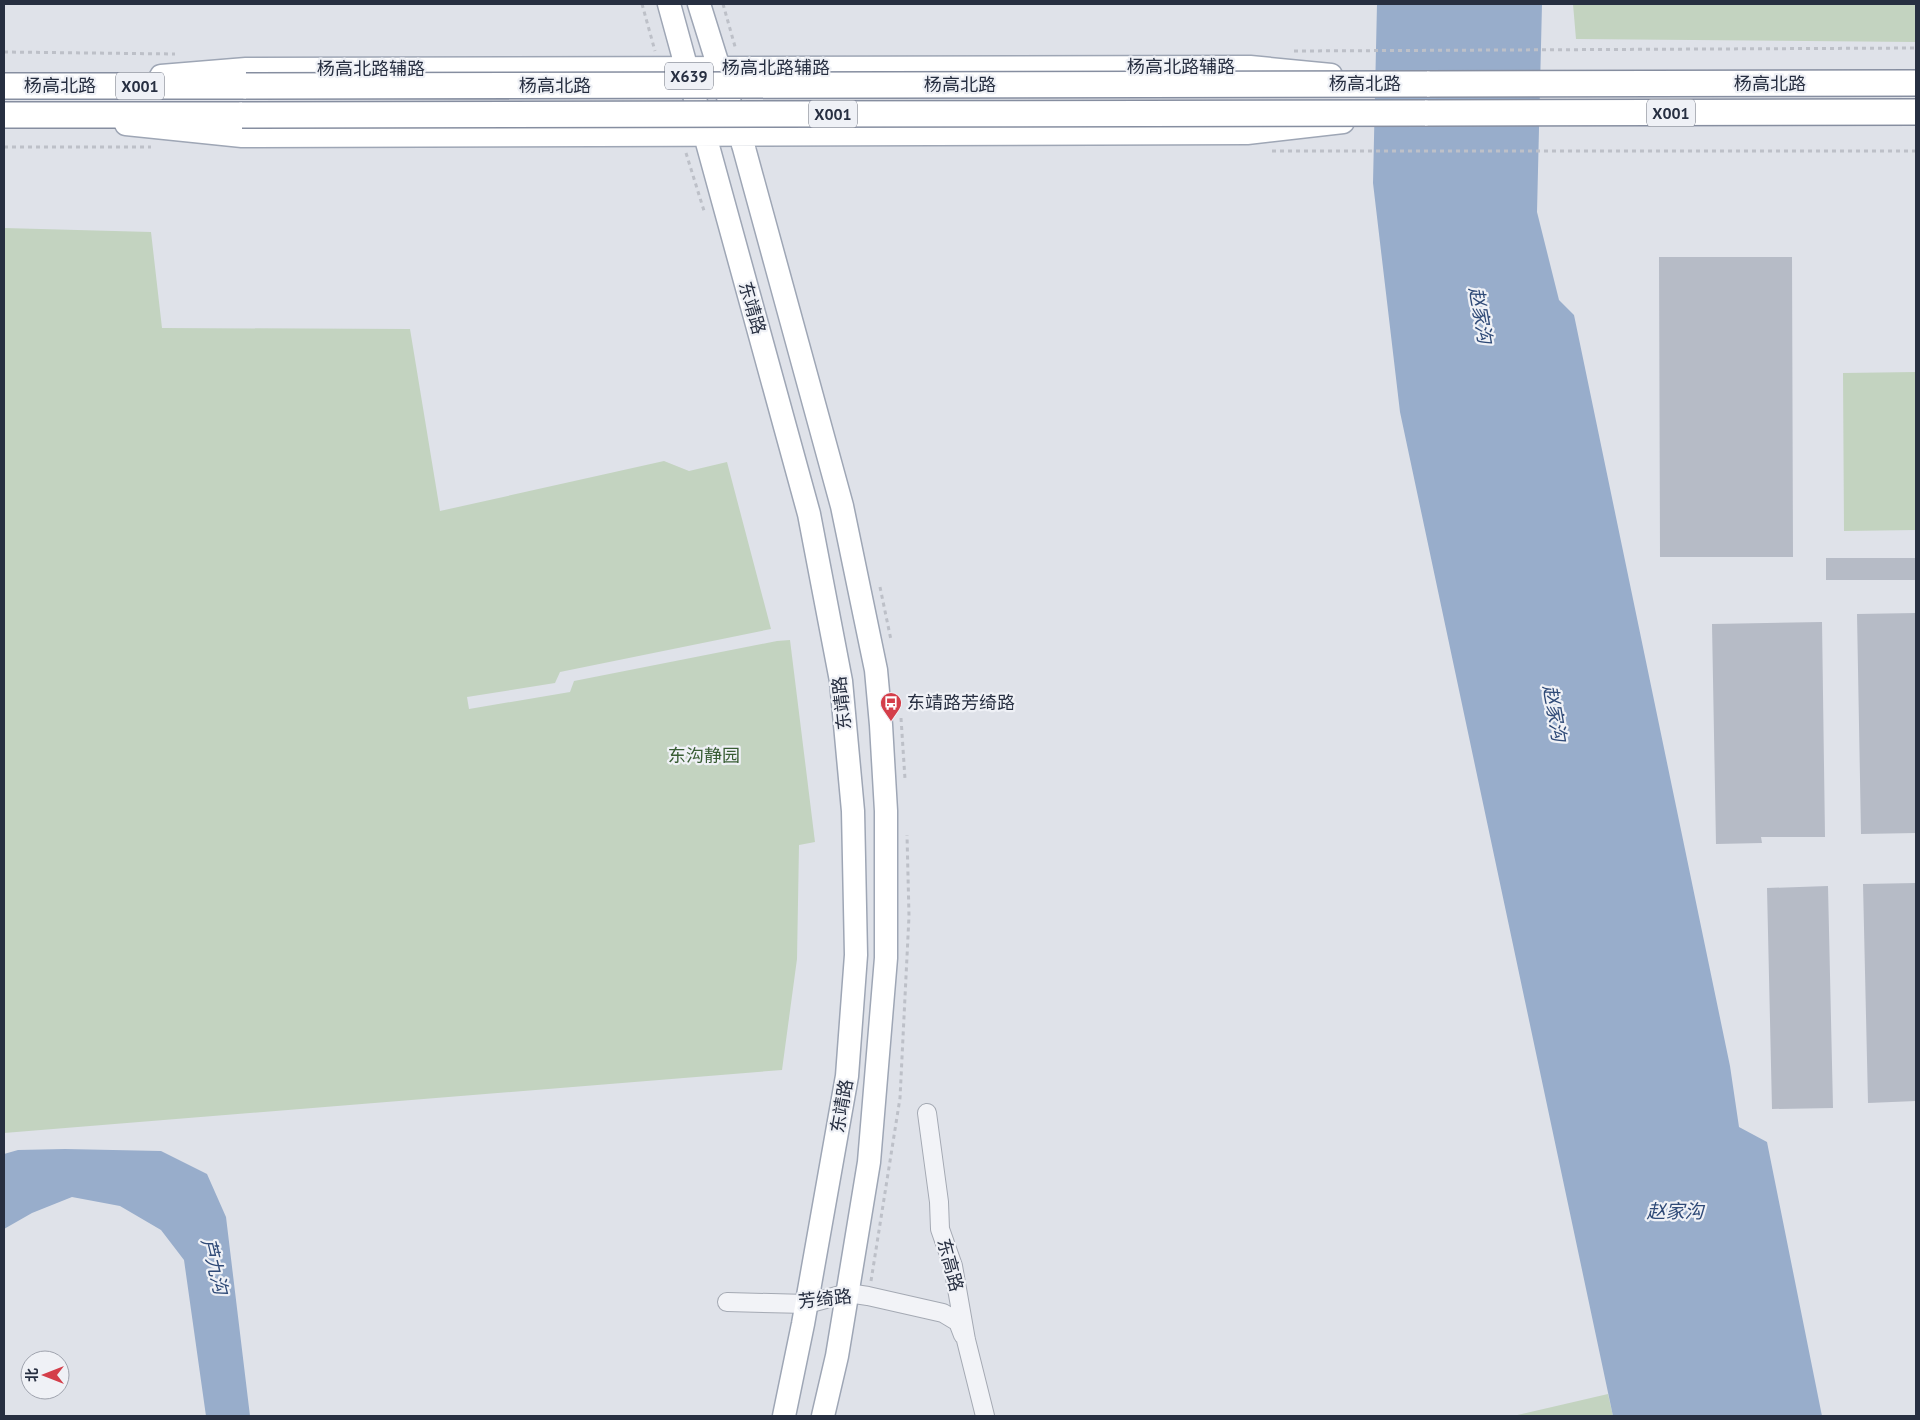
<svg xmlns="http://www.w3.org/2000/svg" width="1920" height="1420" viewBox="0 0 1920 1420" font-family="'PT Sans','Noto Sans SC',sans-serif">
	<style>
		.green { fill: #c3d3c0 }
		.water { fill: #98adcb }
		.building { fill: #b6bbc6 }
		.lines { fill: none; stroke-linecap: round; stroke-linejoin: round }
		.minor-casing { stroke: #a4a9b3; stroke-width: 20 }
		.major-casing { stroke: #9ea6b5; stroke-width: 25 }
		.highway-casing { stroke: #868ea0; stroke-width: 28 }
		.path { stroke: #bdc0c8; stroke-width: 3; stroke-dasharray: 4 4; stroke-linecap: butt }
		.minor { stroke: #f2f3f7; stroke-width: 18 }
		.major { stroke: #fff; stroke-width: 22 }
		.highway { stroke: #fff; stroke-width: 25 }
		.highway-bridge-casing { stroke: #868ea0; stroke-width: 28; stroke-linecap: butt }
		.highway-bridge { stroke: #fff; stroke-width: 25 }
		.labels { text-anchor: middle; stroke-width: 4.5; stroke-linejoin: round; paint-order: stroke }
		.shield { fill: #eff1f6; stroke: #636977; stroke-width: 1 }
		.shield-label { font-size: 16px; font-weight: bold; fill: #272f41 }
		.street-label { font-size: 18px; fill: #272f41; stroke: #eff1f6 }
		.poi-label { font-size: 18px; fill: #272f41; stroke: #eff1f6; text-anchor: start }
		.park-label { font-size: 18px; fill: #395d34; stroke: #eff1f6 }
		.water-label { font-size: 19px; font-style: italic; fill: #2f4a77; stroke: #eff1f6 }
	</style>
	<rect width="100%" height="100%" fill="#dfe2e9"/>
	<!-- green -->
	<path class="green" d="M 1573,4 L 1916,4 L 1916,42 L 1576,39 Z
		M 4,228 L 151,232 L 162,328 L 410,329 L 440,511 L 664,461 L 689,471 L 727,462 L 771,629 L 560,672 L 555,683 L 467,697 L 469,709 L 570,692 L 574,681 L 777,641 L 790,640 L 815,842 L 799,845 L 797,959 L 782,1070 L 4,1133 Z
		M 1916,372 L 1916,530 L 1844,531 L 1843,373 Z
		M 1608,1394 L 1613,1416 L 1513,1416 Z"/>
	<!-- water -->
	<path class="water" d="M 1377,4 L 1542,4 L 1537,212 L 1559,300 L 1574,315 L 1730,1066 L 1739,1127 L 1767,1142 L 1822,1416 L 1613,1416 L 1400,412 L 1373,183 Z
		M 65,1149 L 161,1151 L 207,1174 L 226,1217 L 250,1416 L 206,1416 L 184,1260 L 161,1230 L 120,1206 L 72,1197 L 32,1213 L 4,1229 L 4,1154 L 18,1150 Z"/>
	<!-- building -->
	<path class="building" d="M 1659,257 L 1792,257 L 1793,557 L 1660,557 Z
		M 1826,558 L 1916,558 L 1916,580 L 1826,580 Z
		M 1916,613 L 1916,833 L 1861,834 L 1857,614 Z
		M 1822,622 L 1825,837 L 1761,837 L 1762,843 L 1716,844 L 1712,624 Z
		M 1916,883 L 1916,1101 L 1868,1103 L 1863,884 Z
		M 1828,886 L 1833,1108 L 1772,1109 L 1767,888 Z"/>
	<g class="lines">
		<!-- minor casing -->
		<g class="minor-casing">
			<path id="minor" d="M 927,1113 L 939,1202 L 940,1229 L 953,1266 L 966,1340 L 985,1416
				M 727,1302 L 807,1304 L 848,1293 L 868,1296 L 943,1313 L 958,1322 L 963,1335"/>
		</g>
		<!-- major casing -->
		<g class="major-casing">
			<path id="major" d="M 669,4 L 809,514 L 841,681 L 853,811 L 856,955 L 847,1076 L 803,1324 L 784,1416
				M 699,4 L 744,148 L 842,506 L 876,670 L 881,725 L 886,811 L 886,958 L 869,1162 L 837,1356 L 823,1416
				M 161,76 L 246,69 L 1250,67 L 1331,75
				M 126,124 L 242,136 L 1247,133 L 1343,122"/>
		</g>
		<!-- highway casing -->
		<g class="highway-casing">
			<path id="highway" d="M 1427,84 L 1916,83
				M 4,86 L 246,86
				M 1425,113 L 1916,112
				M 4,115 L 242,115"/>
		</g>
		<!-- path -->
		<path class="path" d="M 642,4 L 655,51
			M 723,4 L 736,50
			M 1294,51 L 1916,48
			M 4,52 L 175,54
			M 4,147 L 151,147
			M 1272,151 L 1916,151
			M 686,153 L 705,214
			M 880,587 L 891,640
			M 901,718 L 905,779
			M 871,1281 L 900,1098 L 909,916 L 907,835"/>
		<!-- minor -->
		<use href="#minor" class="minor"/>
		<!-- major -->
		<use href="#major" class="major"/>
		<!-- highway -->
		<use href="#highway" class="highway"/>
		<!-- highway-bridge casing -->
		<g class="highway-bridge-casing">
			<path id="highway-bridge" d="M 246,86 L 1427,84
				M 242,115 L 1425,113"/>
		</g>
		<!-- highway-bridge -->
		<use href="#highway-bridge" class="highway-bridge"/>
	</g>
	<!-- icons -->
	<defs>
		<g id="bus-pin" transform="scale(1.125)"><path d="M0 17L-7.5 6A9.5 9.5 0 1 1 7.5 6Z" fill="#d43e4a" stroke="#eff1f6"/><path d="M-5-6H5V4H4V6H2V4H-2V6H-4V4H-5ZM-3.5-4V0h7V-4ZM-3.5 1.2v1.5H-2V1.2ZM2 1.2v1.5H3.5V1.2Z" fill="#fff"/></g>
	</defs>
	<g fill-rule="evenodd">
		<use href="#bus-pin" x="891" y="703"/>
	</g>
	<g class="labels">
		<!-- shield labels -->
		<g class="shield">
			<rect x="665" y="62.5" width="48" height="27" rx="4"/>
			<rect x="116" y="72.5" width="48" height="27" rx="4"/>
			<rect x="1647" y="99.5" width="48" height="27" rx="4"/>
			<rect x="809" y="100.5" width="48" height="27" rx="4"/>
		</g>
		<g class="shield-label">
			<text x="689" y="82">X639</text>
			<text x="140" y="92">X001</text>
			<text x="1671" y="119">X001</text>
			<text x="833" y="120">X001</text>
		</g>
		<!-- street labels -->
		<g class="street-label">
			<text x="1181" y="73">杨高北路辅路</text>
			<text x="776" y="74">杨高北路辅路</text>
			<text x="371" y="75">杨高北路辅路</text>
			<text x="1365" y="90">杨高北路</text>
			<text x="1770" y="90">杨高北路</text>
			<text x="960" y="91">杨高北路</text>
			<text x="60" y="92">杨高北路</text>
			<text x="555" y="92">杨高北路</text>
			<text transform="translate(752 308) rotate(74)" y="6">东靖路</text>
			<text transform="translate(842 703) rotate(-96)" y="6">东靖路</text>
			<text transform="translate(842 1106) rotate(-80)" y="6">东靖路</text>
			<text transform="translate(950 1265) rotate(75)" y="6">东高路</text>
			<text transform="translate(825 1299) rotate(-6)" y="6">芳绮路</text>
		</g>
		<!-- poi labels -->
		<g class="poi-label">
			<text x="907" y="709">东靖路芳绮路</text>
		</g>
		<!-- park labels -->
		<g class="park-label">
			<text x="704" y="762">东沟静园</text>
		</g>
		<!-- water labels -->
		<g class="water-label">
			<text transform="translate(1481 315) rotate(80)" y="7">赵家沟</text>
			<text transform="translate(1555 713) rotate(80)" y="7">赵家沟</text>
			<text x="1675" y="1218">赵家沟</text>
			<text transform="translate(215 1266) rotate(76)" y="7">芦九沟</text>
		</g>
	</g>
	<!-- border -->
	<rect width="1920" height="1420" fill="none" stroke="#272f41" stroke-width="10"/>
	<!-- north arrow -->
	<g transform="translate(45 1375) rotate(270)"><circle r="24" fill="#eff1f6" stroke="#9fa3ae"/>
	<path d="M0-4L9 19L0 12L-9 19Z" fill="#d43e4a"/>
	<text y="-8" font-size="14" font-weight="bold" text-anchor="middle" fill="#272f41">北</text>
	</g>
</svg>
